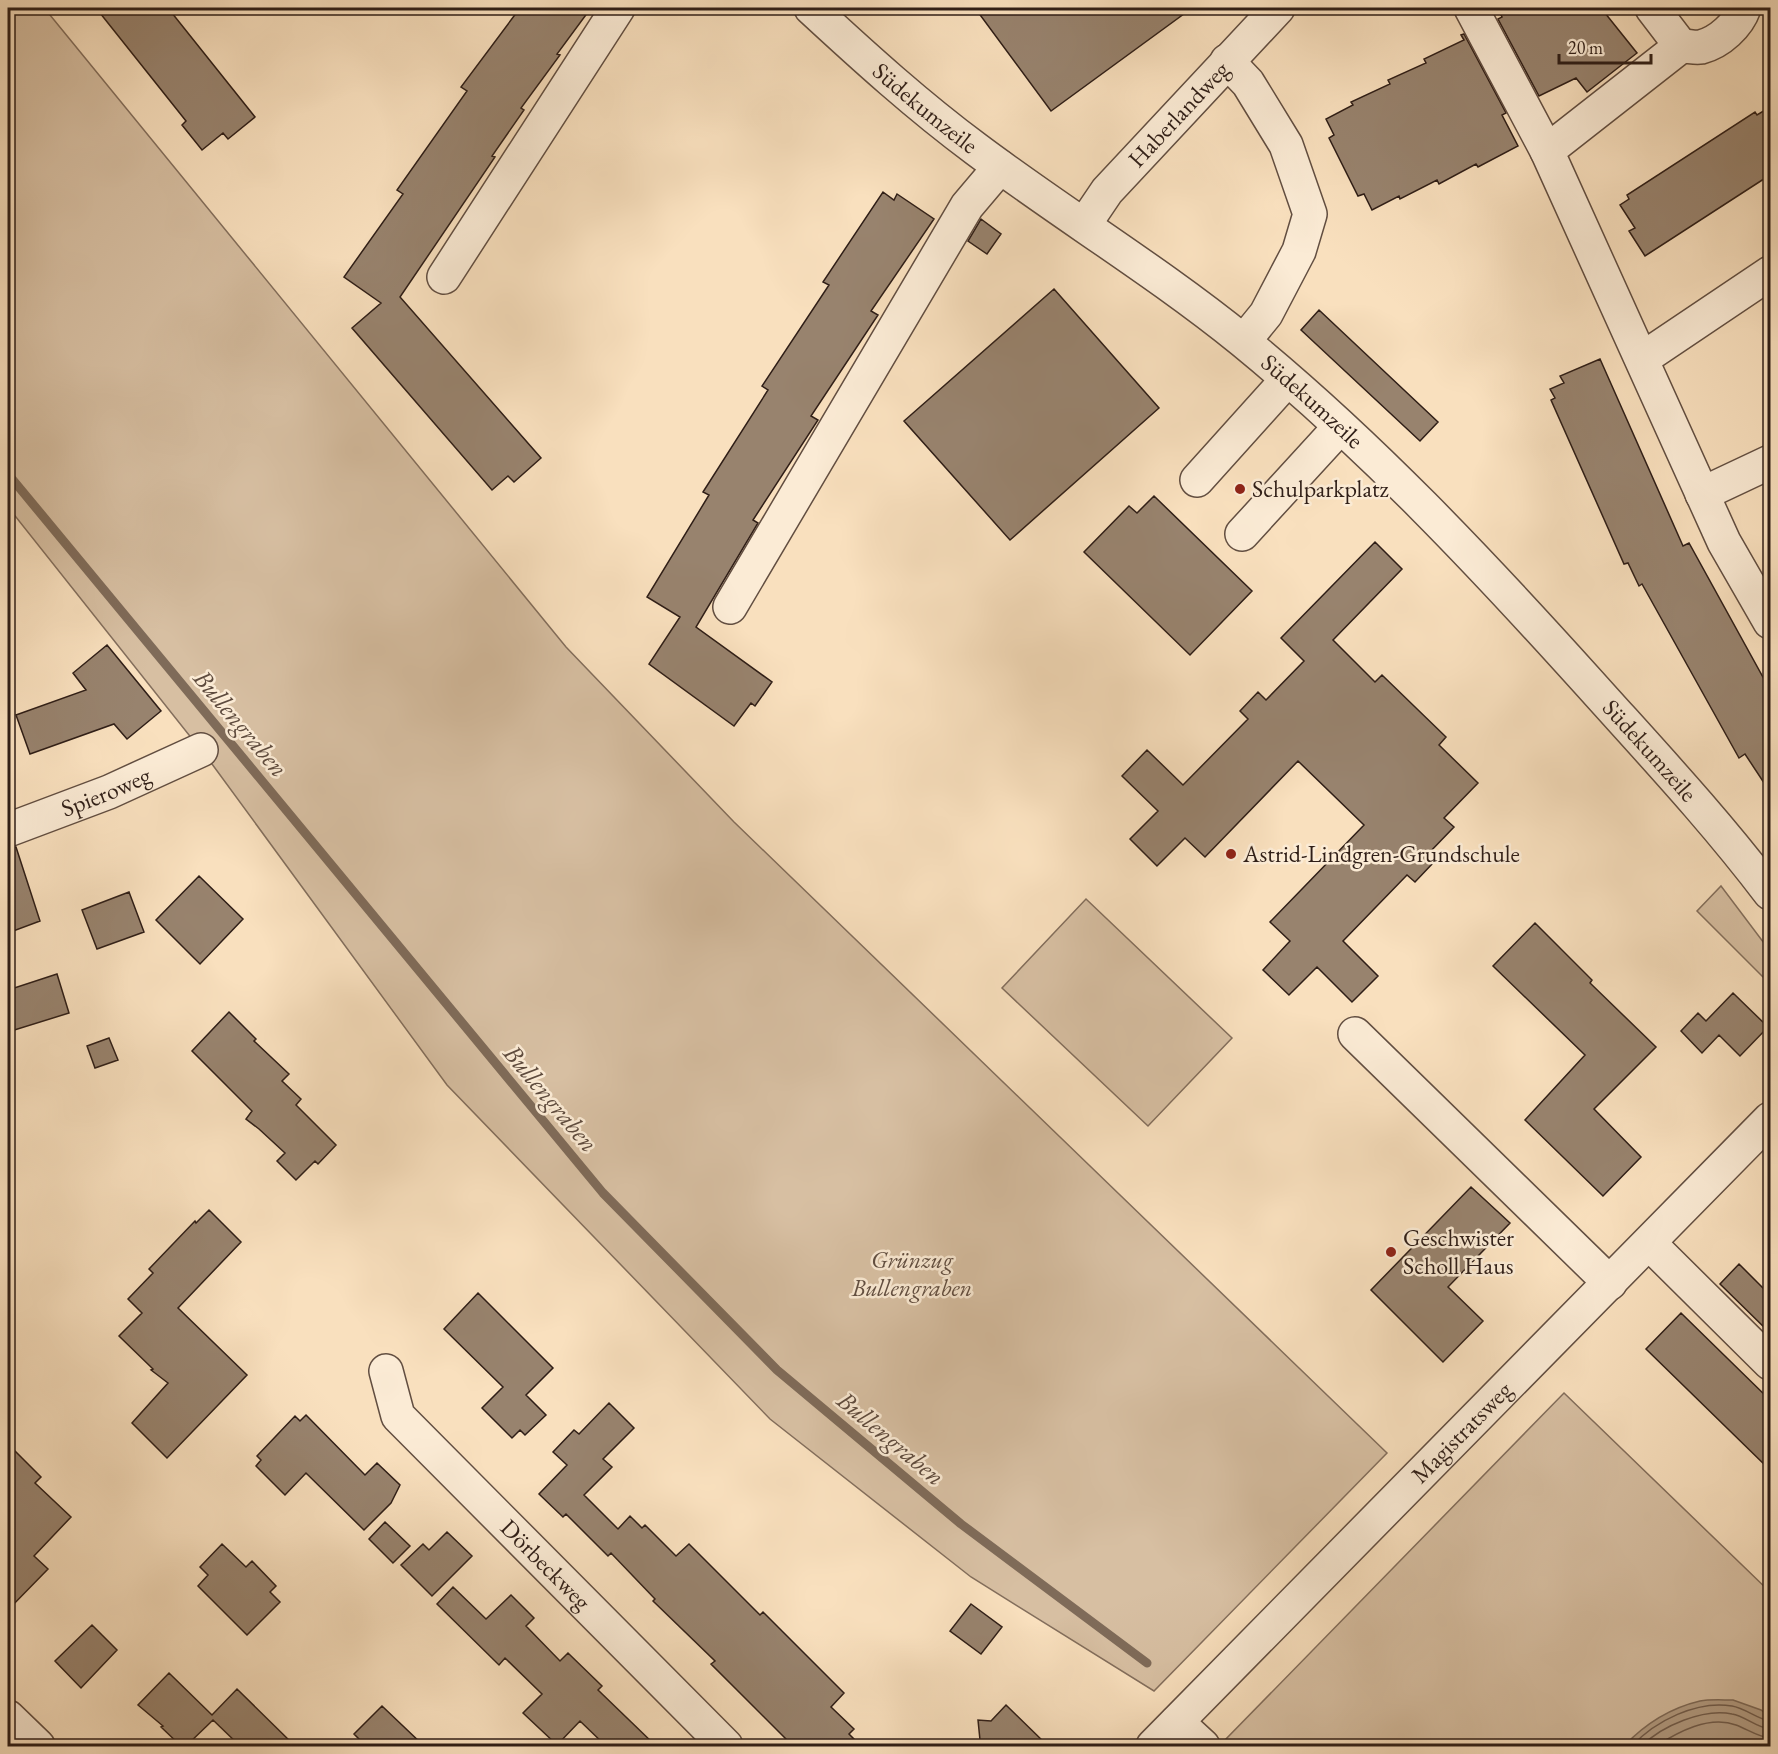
<svg xmlns="http://www.w3.org/2000/svg" width="1778" height="1754" viewBox="0 0 1778 1754" font-family="'EB Garamond',serif">
	<style>
		.green { fill: #d7bfa2; stroke: #836e5c; stroke-width: 1.5 }
		.water { fill: #b49e85; stroke: #7f6b59; stroke-width: 1.5 }
		.lines { fill: none; stroke-linecap: round; stroke-linejoin: round }
		.shore { stroke: #725e4e; stroke-width: 1.5 }
		.stream { stroke: #7f6b59; stroke-width: 9 }
		.building { fill: #98836e; stroke: #2f1e17; stroke-width: 1.5 }
		.minor-casing { stroke: #624e41; stroke-width: 36 }
		.minor { stroke: #fbebd5; stroke-width: 33 }
		.poi-dot { fill: #8f2418; stroke: #fbebd5; stroke-width: 2 }
		.labels { text-anchor: middle; stroke-width: 5; stroke-linejoin: round; paint-order: stroke }
		.street-label { font-size: 24px; fill: #2f1e17; stroke: #fbebd5 }
		.poi-label { font-size: 24px; fill: #2f1e17; stroke: #fbebd5; text-anchor: start }
		.park-label { font-size: 24px; font-style: italic; fill: #614e41; stroke: #fbebd5 }
		.water-label { font-size: 26px; font-style: italic; fill: #5e4b3e; stroke: #fbebd5 }
	</style>
	<rect width="100%" height="100%" fill="#f9e0be"/>
	<filter id="stains"><feTurbulence type="fractalNoise" baseFrequency=".00333" numOctaves="4"/><feColorMatrix values="0 0 0 0 .2 0 0 0 0 .09 0 0 0 0 .02 0 0 0 .5 -.17"/></filter>
	<radialGradient id="worn" r=".72"><stop offset=".6" stop-color="#630" stop-opacity="0"/><stop offset="1" stop-color="#630" stop-opacity=".3"/></radialGradient>
	<!-- green -->
	<path class="green" d="M 8,8 L 44,8 L 50,15 L 566,647 L 734,822 L 1387,1453 L 1154,1691 L 971,1577 L 770,1419 L 447,1085 L 212,764 L 8,507 Z
		M 1721,886 L 1770,951 L 1770,984 L 1697,911 Z
		M 1086,899 L 1232,1038 L 1148,1126 L 1002,988 Z
		M 1564,1393 L 1770,1592 L 1770,1746 L 1236,1746 L 1226,1739 Z"/>
	<!-- water -->
	<path class="water" d="M 1733,1700 L 1761,1710 L 1770,1717 L 1770,1746 L 1624,1746 C 1645,1724 1670,1708 1700,1701 C 1710,1699 1722,1700 1733,1700 Z"/>
	<g class="lines">
		<!-- shore -->
		<path class="shore" d="M 1632,1746 C 1655,1721 1697,1700 1732,1706 C 1745,1708 1759,1720 1770,1721
			M 1642,1746 C 1661,1726 1704,1708 1732,1714 C 1745,1716 1757,1728 1770,1729
			M 1656,1746 C 1678,1732 1709,1715 1736,1725 C 1747,1729 1758,1737 1770,1738"/>
		<!-- stream -->
		<path class="stream" d="M 8,474 L 603,1193 L 777,1370 L 961,1524 L 1147,1663"/>
	</g>
	<!-- building -->
	<path class="building" d="M 96,8 L 168,8 L 255,117 L 228,139 L 223,133 L 202,150 L 182,125 L 186,121 Z
		M 520,8 L 591,8 L 557,54 L 560,55 L 521,108 L 524,110 L 492,156 L 495,157 L 400,297 L 541,458 L 514,482 L 508,476 L 492,490 L 352,328 L 381,303 L 344,277 L 403,194 L 397,190 L 467,91 L 461,87 Z
		M 975,8 L 1192,8 L 1051,111 Z
		M 1497,8 L 1601,8 L 1637,53 L 1587,92 L 1576,78 L 1539,96 L 1498,19 L 1502,17 Z
		M 1464,34 L 1506,113 L 1502,115 L 1518,146 L 1478,167 L 1476,164 L 1439,184 L 1437,180 L 1400,199 L 1399,196 L 1372,210 L 1364,194 L 1358,196 L 1329,138 L 1334,135 L 1326,119 L 1353,105 L 1351,102 L 1390,84 L 1388,80 L 1426,63 L 1424,59 L 1464,40 L 1461,35 Z
		M 1770,107 L 1770,175 L 1645,256 L 1629,231 L 1635,228 L 1620,205 L 1629,199 L 1627,195 L 1755,112 L 1757,115 Z
		M 883,192 L 894,200 L 897,194 L 934,219 L 871,311 L 878,315 L 811,416 L 818,420 L 753,520 L 758,523 L 696,627 L 772,682 L 755,706 L 751,703 L 734,726 L 649,664 L 680,617 L 647,597 L 709,495 L 703,492 L 768,390 L 762,386 L 829,285 L 823,282 Z
		M 981,219 L 1001,234 L 987,254 L 968,241 Z
		M 1054,289 L 1159,408 L 1010,540 L 904,421 Z
		M 1319,310 L 1438,422 L 1420,441 L 1301,330 Z
		M 1600,359 L 1683,546 L 1689,543 L 1770,690 L 1770,792 L 1745,754 L 1739,758 L 1642,584 L 1639,586 L 1628,563 L 1624,564 L 1551,400 L 1555,398 L 1550,389 L 1564,383 L 1560,376 Z
		M 1154,496 L 1252,591 L 1190,655 L 1084,552 L 1129,506 L 1137,513 Z
		M 1375,542 L 1402,569 L 1333,640 L 1375,682 L 1382,675 L 1446,737 L 1439,745 L 1478,783 L 1444,818 L 1454,827 L 1426,856 L 1433,863 L 1415,882 L 1407,875 L 1343,941 L 1378,976 L 1352,1002 L 1317,967 L 1289,995 L 1263,970 L 1290,941 L 1270,922 L 1364,825 L 1298,761 L 1205,857 L 1185,838 L 1157,866 L 1130,839 L 1158,811 L 1122,776 L 1147,750 L 1183,785 L 1248,719 L 1240,711 L 1258,692 L 1266,700 L 1304,661 L 1281,638 Z
		M 107,645 L 161,711 L 127,739 L 114,724 L 30,754 L 16,715 L 86,690 L 73,673 Z
		M 16,847 L 40,921 L 8,933 L 8,848 Z
		M 199,876 L 243,919 L 200,964 L 156,920 Z
		M 129,892 L 144,932 L 97,949 L 82,910 Z
		M 1535,923 L 1592,980 L 1590,983 L 1656,1047 L 1594,1109 L 1641,1157 L 1603,1196 L 1525,1120 L 1585,1055 L 1493,966 Z
		M 57,974 L 69,1013 L 8,1032 L 8,990 Z
		M 1733,993 L 1768,1027 L 1740,1056 L 1719,1035 L 1702,1053 L 1681,1031 L 1698,1013 L 1706,1021 Z
		M 229,1012 L 256,1039 L 254,1041 L 289,1074 L 282,1081 L 301,1099 L 296,1105 L 336,1145 L 318,1164 L 315,1161 L 296,1180 L 277,1161 L 285,1153 L 259,1129 L 246,1119 L 252,1111 L 192,1051 Z
		M 109,1038 L 118,1060 L 95,1068 L 87,1046 Z
		M 1471,1187 L 1510,1223 L 1448,1287 L 1483,1321 L 1443,1362 L 1371,1290 Z
		M 209,1210 L 241,1242 L 178,1308 L 247,1375 L 167,1458 L 132,1423 L 168,1383 L 151,1370 L 153,1369 L 119,1336 L 142,1313 L 128,1299 L 153,1273 L 149,1269 L 195,1221 L 196,1223 Z
		M 1739,1264 L 1770,1295 L 1770,1333 L 1720,1284 Z
		M 478,1293 L 553,1368 L 526,1395 L 546,1415 L 525,1435 L 520,1430 L 512,1438 L 482,1408 L 503,1387 L 444,1329 Z
		M 1681,1313 L 1770,1400 L 1770,1470 L 1646,1349 Z
		M 609,1403 L 634,1428 L 603,1459 L 612,1467 L 584,1495 L 618,1529 L 630,1516 L 642,1528 L 645,1525 L 676,1556 L 689,1544 L 760,1615 L 763,1612 L 844,1693 L 831,1707 L 854,1729 L 849,1734 L 861,1746 L 793,1746 L 711,1664 L 715,1661 L 653,1601 L 655,1599 L 611,1553 L 608,1556 L 566,1514 L 563,1517 L 539,1494 L 567,1465 L 553,1452 L 574,1430 L 579,1434 Z
		M 306,1415 L 365,1475 L 377,1463 L 400,1485 L 391,1503 L 364,1530 L 306,1473 L 285,1495 L 256,1466 L 261,1460 L 257,1456 L 295,1416 L 300,1421 Z
		M 8,1444 L 41,1477 L 35,1483 L 71,1517 L 34,1556 L 48,1569 L 8,1610 Z
		M 385,1522 L 410,1546 L 393,1563 L 369,1539 Z
		M 447,1532 L 472,1556 L 432,1596 L 401,1565 L 423,1544 L 429,1550 Z
		M 222,1544 L 246,1567 L 252,1561 L 276,1586 L 270,1592 L 280,1602 L 247,1635 L 198,1586 L 208,1575 L 200,1567 Z
		M 453,1587 L 486,1619 L 511,1595 L 534,1618 L 526,1626 L 560,1661 L 568,1653 L 602,1686 L 598,1690 L 656,1746 L 606,1746 L 580,1721 L 557,1745 L 523,1713 L 542,1694 L 505,1658 L 499,1665 L 437,1604 Z
		M 971,1604 L 1002,1627 L 981,1654 L 950,1631 Z
		M 92,1625 L 117,1650 L 81,1688 L 55,1661 Z
		M 169,1673 L 212,1715 L 237,1689 L 295,1746 L 240,1746 L 213,1720 L 186,1746 L 181,1746 L 161,1727 L 163,1726 L 138,1705 Z
		M 1006,1705 L 1048,1746 L 987,1746 L 980,1740 L 978,1720 L 991,1721 Z
		M 382,1706 L 424,1746 L 366,1746 L 354,1734 Z"/>
	<g class="lines">
		<!-- minor casing -->
		<g class="minor-casing">
			<g id="minor">
				<path id="s1" d="M 811,8 C 864,57 918,106 976,149 C 1064,215 1158,272 1243,341 C 1369,444 1481,563 1590,684 C 1651,752 1714,819 1770,893"/>
				<path d="M 1471,8 L 1547,151"/>
				<path d="M 1652,8 L 1681,46"/>
				<path d="M 1744,8 C 1738,25 1720,42 1701,47 C 1695,48 1688,46 1681,46 L 1547,151 L 1724,542 L 1770,622"/>
				<path d="M 1227,61 L 1248,83 L 1286,145 L 1310,214 L 1299,251 L 1266,314 L 1244,341"/>
				<path id="s2" d="M 1084,225 L 1107,191 L 1278,8"/>
				<path d="M 444,277 L 618,8"/>
				<path d="M 1642,359 L 1770,273"/>
				<path d="M 1197,480 L 1287,380"/>
				<path d="M 1702,494 L 1770,462"/>
				<path d="M 1242,534 L 1340,427"/>
				<path d="M 730,607 L 967,206 L 1000,167"/>
				<path id="s3" d="M 8,830 L 109,792 L 201,750"/>
				<path d="M 1355,1034 L 1610,1283"/>
				<path d="M 1649,1243 L 1770,1363"/>
				<path id="s4" d="M 386,1371 L 398,1416 L 726,1746"/>
				<path d="M 8,1717 L 38,1746"/>
				<path d="M 1177,1722 L 1203,1746"/>
				<path id="s5" d="M 1153,1746 L 1770,1119"/>
			</g>
		</g>
		<!-- minor -->
		<use href="#minor" class="minor"/>
	</g>
	<!-- markers -->
	<g class="poi-dot">
		<circle cx="1240" cy="489" r="6"/>
		<circle cx="1231" cy="854" r="6"/>
		<circle cx="1391" cy="1252" r="6"/>
	</g>
	<g class="labels">
		<!-- street labels -->
		<g class="street-label">
			<text dy="8" stroke="none"><textPath href="#s1" startOffset="152">Südekumzeile</textPath></text>
			<text dy="8" stroke="none"><textPath href="#s2" startOffset="146">Haberlandweg</textPath></text>
			<text dy="8" stroke="none"><textPath href="#s1" startOffset="638">Südekumzeile</textPath></text>
			<text dy="8" stroke="none"><textPath href="#s1" startOffset="1124">Südekumzeile</textPath></text>
			<text dy="8" stroke="none"><textPath href="#s3" startOffset="105">Spieroweg</textPath></text>
			<text dy="8" stroke="none"><textPath href="#s5" startOffset="440">Magistratsweg</textPath></text>
			<text dy="8" stroke="none"><textPath href="#s4" startOffset="256">Dörbeckweg</textPath></text>
		</g>
		<!-- poi labels -->
		<g class="poi-label">
			<text x="1252" y="497">Schulparkplatz</text>
			<text x="1243" y="862">Astrid-Lindgren-Grundschule</text>
			<text x="1403" y="1246">Geschwister<tspan x="1403" dy="28">Scholl Haus</tspan></text>
		</g>
		<!-- park labels -->
		<g class="park-label">
			<text x="912" y="1268">Grünzug<tspan x="912" dy="28">Bullengraben</tspan></text>
		</g>
		<!-- water labels -->
		<g class="water-label">
			<text transform="translate(241 723) rotate(50)" y="9">Bullengraben</text>
			<text transform="translate(551 1098) rotate(50)" y="9">Bullengraben</text>
			<text transform="translate(891 1438) rotate(40)" y="9">Bullengraben</text>
		</g>
	</g>
	<!-- margin -->
	<rect width="1778" height="1754" fill="none" stroke="#f9e0be" stroke-width="30"/>
	<rect x="9" y="9" width="1760" height="1736" fill="none" stroke="#2f1e17" stroke-width="3"/>
	<rect x="15" y="15" width="1748" height="1724" fill="none" stroke="#2f1e17" stroke-width="1.5"/>
	<!-- scale -->
	<path d="M1559 54v9h92v-9" fill="none" stroke="#2f1e17" stroke-width="3"/>
	<text x="1568" y="54" font-size="18" fill="#2f1e17" stroke="#fbebd5" stroke-width="4.5" paint-order="stroke">20 m</text>
	<rect width="100%" height="100%" filter="url(#stains)"/>
	<rect width="100%" height="100%" fill="url(#worn)"/>
</svg>
